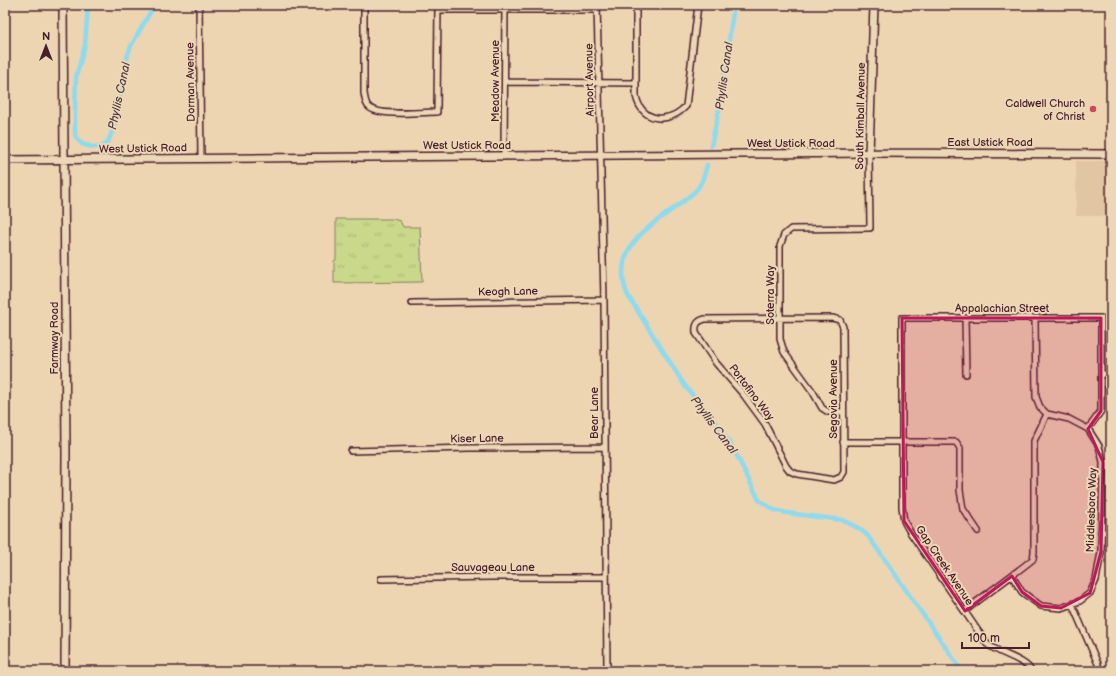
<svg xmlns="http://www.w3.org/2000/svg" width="1116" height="676" viewBox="0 0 1116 676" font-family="'Balsamiq Sans',sans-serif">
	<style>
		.built { fill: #e1c6a4 }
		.grass { fill: url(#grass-tufts); stroke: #8a7c5b }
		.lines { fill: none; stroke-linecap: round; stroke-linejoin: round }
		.canal { stroke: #8edaee; stroke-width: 4.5 }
		.street-casing { stroke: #4a1f2b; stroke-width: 8 }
		.secondary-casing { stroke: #4a1f2b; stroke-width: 10 }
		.street { stroke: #ecd7b6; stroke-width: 5 }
		.secondary { stroke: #ecd7b6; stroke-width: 7 }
		.marked { fill: #c2185b; fill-opacity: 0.2; stroke: #c2185b; stroke-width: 3; stroke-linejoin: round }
		.poi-dot { fill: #d1495b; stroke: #ecd7b6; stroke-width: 1.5 }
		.labels { text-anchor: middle; stroke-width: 4; stroke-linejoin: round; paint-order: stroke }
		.street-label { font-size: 11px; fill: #4a1f2b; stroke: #ecd7b6 }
		.poi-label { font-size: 11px; fill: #4a1f2b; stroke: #ecd7b6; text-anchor: end }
		.water-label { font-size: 12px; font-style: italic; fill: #543b48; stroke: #ecd7b6 }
	</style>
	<defs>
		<pattern id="grass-tufts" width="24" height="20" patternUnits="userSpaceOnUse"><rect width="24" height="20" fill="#c9d88b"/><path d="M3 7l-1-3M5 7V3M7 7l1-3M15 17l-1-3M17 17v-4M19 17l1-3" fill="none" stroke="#aeb978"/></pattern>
	</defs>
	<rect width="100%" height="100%" fill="#edd5b2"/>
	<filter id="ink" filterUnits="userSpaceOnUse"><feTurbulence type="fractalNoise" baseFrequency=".025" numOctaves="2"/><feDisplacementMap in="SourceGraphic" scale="8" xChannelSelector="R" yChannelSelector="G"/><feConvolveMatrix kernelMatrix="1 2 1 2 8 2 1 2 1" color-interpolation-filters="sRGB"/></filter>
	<g filter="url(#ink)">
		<!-- built -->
		<path class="built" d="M 1076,161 L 1111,161 L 1111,216 L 1076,216 Z"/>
		<!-- grass -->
		<path class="grass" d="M 336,219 L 393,219 L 400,221 L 403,227 L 420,227 L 422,282 L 334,283 L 334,261 L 336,260 Z"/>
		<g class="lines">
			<!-- canal -->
			<path class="canal" d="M 88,5 L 85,45 L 76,77 L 75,110 L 75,134 L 77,139 L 82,144 L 92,147 L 101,147 L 108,142 L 115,124 L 128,54 L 131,46 L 151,11 L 152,5
				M 711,146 L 719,110 L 734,5
				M 707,165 C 705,173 703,181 698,188 C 693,194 686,199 680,204 C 649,227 610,248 627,294 L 685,386 L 715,422 L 732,446 L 759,500 L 774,510 L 787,513 L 842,520 L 860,529 L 868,536 L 883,557 L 962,671"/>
			<!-- street casing -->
			<g class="street-casing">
				<path id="street" d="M 199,5 L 201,158
					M 364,5 L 364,93 C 365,98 365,104 369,107 C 379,117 423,112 437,112 L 438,5
					M 597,5 L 604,300 L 607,671
					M 636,5 L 636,96 C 642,123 669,124 686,106 L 698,5
					M 438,10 L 597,10
					M 505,82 L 636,83
					M 504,157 L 505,5
					M 412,303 L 604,300
					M 832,318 L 840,320 L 843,327 L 844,472 L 841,477 L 834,480 L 797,474 L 790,471 L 786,466 L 765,424 L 743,394 L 716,363 L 696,333 C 695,325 697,321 705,319 Z
					M 965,318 L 966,374
					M 1101,374 L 1111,374
					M 843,412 L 828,412 L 822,408 L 813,392 L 784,352 L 780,339 L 780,246 L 784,235 L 791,229 L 870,228 L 869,153
					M 843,442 L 956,442 L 960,448 L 960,490 L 963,509 L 978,531
					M 351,451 L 470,448 L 604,447
					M 1101,532 L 1111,532
					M 1012,576 L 1022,592 L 1041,606 L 1061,608 L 1080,601 L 1090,593 L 1096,580 L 1101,552 L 1103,462 L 1099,446 L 1088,429 L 1069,419 L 1047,414 L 1040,407 L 1036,397 L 1035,319
					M 381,579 L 491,577 L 606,577
					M 1072,604 L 1098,664
					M 965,611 C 987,593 1011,577 1033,559 L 1034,552 L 1034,441 L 1047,414
					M 1031,671 C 1025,659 999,654 987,644 L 910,532 L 904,521 L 902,507 L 902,318 L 1101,318 L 1101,411 L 1088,429"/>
			</g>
			<!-- secondary casing -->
			<g class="secondary-casing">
				<path id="secondary" d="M 63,5 L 66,455 L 65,671
					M 869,153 L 874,5
					M 5,160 L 869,153 L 1111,154"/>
			</g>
			<!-- street -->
			<use href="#street" class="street"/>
			<!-- secondary -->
			<use href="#secondary" class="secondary"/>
		</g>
	</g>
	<!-- marked area -->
	<path class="marked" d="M 902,318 L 1101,318 L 1101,411 L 1088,429 L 1103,462 L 1101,552 L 1090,593 L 1061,608 L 1041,606 L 1022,592 L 1012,576 L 965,611 L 904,521 Z"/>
	<!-- markers -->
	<circle class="poi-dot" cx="1093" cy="109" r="4"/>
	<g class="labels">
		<!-- street labels -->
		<g class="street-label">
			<text transform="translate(589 80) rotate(-91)" y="4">Airport Avenue</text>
			<text transform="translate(495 81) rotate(-90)" y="4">Meadow Avenue</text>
			<text transform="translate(190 82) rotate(-91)" y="4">Dorman Avenue</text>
			<text transform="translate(860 116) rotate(-89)" y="4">South Kimball Avenue</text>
			<text x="990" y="146">East Ustick Road</text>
			<text x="791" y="147">West Ustick Road</text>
			<text x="467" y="149">West Ustick Road</text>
			<text transform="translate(143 148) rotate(-1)" y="4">West Ustick Road</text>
			<text transform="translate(508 291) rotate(-1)" y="4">Keogh Lane</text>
			<text transform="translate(770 295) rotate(-90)" y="4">Soterra Way</text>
			<text x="1002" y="312">Appalachian Street</text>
			<text transform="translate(54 338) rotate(-90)" y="4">Farmway Road</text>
			<text transform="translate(752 392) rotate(53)" y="4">Portofino Way</text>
			<text transform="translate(833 399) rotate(-90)" y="4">Segovia Avenue</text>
			<text transform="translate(594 413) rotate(-90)" y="4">Bear Lane</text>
			<text transform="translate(477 438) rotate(-1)" y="4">Kiser Lane</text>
			<text transform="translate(1091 510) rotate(-88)" y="4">Middlesboro Way</text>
			<text transform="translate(945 565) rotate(56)" y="4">Gap Creek Avenue</text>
			<text x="493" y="571">Sauvageau Lane</text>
		</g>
		<!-- poi labels -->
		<g class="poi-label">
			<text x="1085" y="107">Caldwell Church<tspan x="1085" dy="13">of Christ</tspan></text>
		</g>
		<!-- water labels -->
		<g class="water-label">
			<text transform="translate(724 76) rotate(-82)" y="4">Phyllis Canal</text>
			<text transform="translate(119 96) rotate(-78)" y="4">Phyllis Canal</text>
			<text transform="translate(714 425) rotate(53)" y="4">Phyllis Canal</text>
		</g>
	</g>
	<!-- margin -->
	<rect width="1116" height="676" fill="none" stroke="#ecd7b6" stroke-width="20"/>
	<rect x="10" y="10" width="1096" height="656" fill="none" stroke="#4a1f2b" stroke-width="1.5" filter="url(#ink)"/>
	<!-- north arrow -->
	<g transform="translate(46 46)" stroke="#ecd7b6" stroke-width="3" paint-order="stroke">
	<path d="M0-3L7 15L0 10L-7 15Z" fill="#4a1f2b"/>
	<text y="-6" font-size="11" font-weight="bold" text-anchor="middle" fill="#4a1f2b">N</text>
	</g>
	<!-- scale -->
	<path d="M962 642v6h67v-6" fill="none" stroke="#4a1f2b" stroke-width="2"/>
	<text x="968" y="642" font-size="12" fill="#4a1f2b" stroke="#ecd7b6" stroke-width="3" paint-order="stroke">100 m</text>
</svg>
